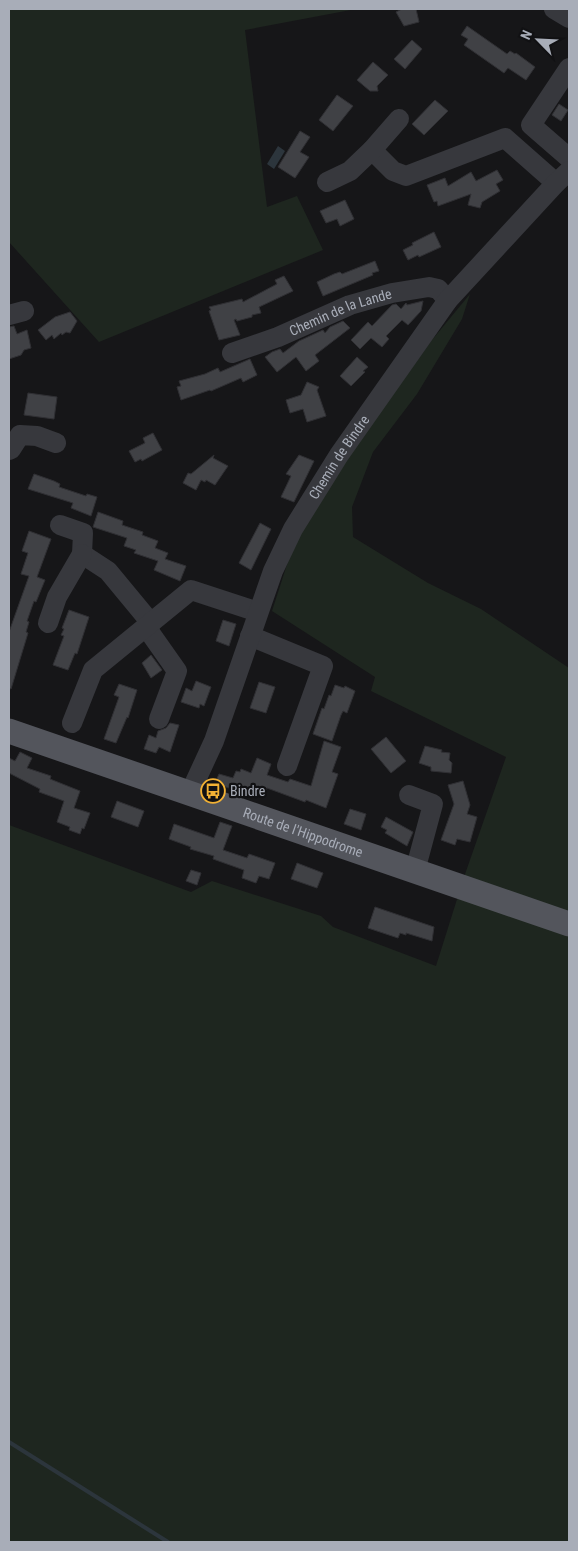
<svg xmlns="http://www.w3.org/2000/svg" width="578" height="1551" viewBox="0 0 578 1551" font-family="'Roboto Condensed',sans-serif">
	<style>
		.green { fill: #1e261f }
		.water { fill: #2c353c }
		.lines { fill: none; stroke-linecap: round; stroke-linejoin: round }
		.stream { stroke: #2c353c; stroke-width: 4 }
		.building { fill: #404145; stroke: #303034 }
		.minor { stroke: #37383d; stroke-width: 20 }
		.major { stroke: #53555c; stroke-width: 25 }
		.labels { text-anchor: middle; stroke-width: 4.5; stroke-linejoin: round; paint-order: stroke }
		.street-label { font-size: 14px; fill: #a8adb8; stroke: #111113 }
		.poi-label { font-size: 14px; fill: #a8adb8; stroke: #111113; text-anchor: start }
	</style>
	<rect width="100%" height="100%" fill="#161618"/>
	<!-- green -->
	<path class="green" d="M 9,9 L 356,9 L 245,30 L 267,207 L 297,196 L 323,250 L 99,342 L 9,242 Z
		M 470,294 L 462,319 L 417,394 L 373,452 L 352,507 L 353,537 L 428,583 L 481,609 L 569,668 L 569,1542 L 9,1542 L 9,825 L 191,892 L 212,881 L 321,916 L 333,927 L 436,966 L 464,877 L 506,757 L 371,691 L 375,677 L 272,611 L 293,546 L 350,454 L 432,340 Z"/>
	<!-- water -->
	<path class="water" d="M 278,146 L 285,151 L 274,169 L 267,164 Z"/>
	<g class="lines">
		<!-- stream -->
		<path class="stream" d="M 9,1442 L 168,1542"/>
	</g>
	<!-- building -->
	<path class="building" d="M 402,9 L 416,9 L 419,22 L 404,26 L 396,12 Z
		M 467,26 L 507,54 L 510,51 L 515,54 L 516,53 L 535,67 L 526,80 L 508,68 L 504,73 L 464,45 L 468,39 L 461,35 Z
		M 412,40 L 422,49 L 405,69 L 394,59 Z
		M 373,62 L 388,75 L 377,86 L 378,91 L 370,91 L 357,80 Z
		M 337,95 L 353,106 L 333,131 L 319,120 Z
		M 435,100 L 448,111 L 424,135 L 412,124 Z
		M 559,104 L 568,110 L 561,121 L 552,115 Z
		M 300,131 L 310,137 L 300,152 L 309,157 L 295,178 L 278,167 Z
		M 497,170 L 503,180 L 496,184 L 500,191 L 482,202 L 480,208 L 468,205 L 471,194 L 438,206 L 437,201 L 434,202 L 427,185 L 445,178 L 448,186 L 471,172 L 476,181 Z
		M 345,200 L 354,219 L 340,226 L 337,219 L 326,223 L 320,211 Z
		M 434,232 L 441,247 L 419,257 L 418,255 L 408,260 L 403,250 L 413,245 L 412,243 Z
		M 375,261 L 379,271 L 372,273 L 373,275 L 323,296 L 317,282 L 334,274 L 340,272 L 342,274 Z
		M 284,276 L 293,291 L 259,307 L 261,313 L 252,315 L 252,317 L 237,321 L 236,319 L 234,320 L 240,335 L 219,340 L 209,311 L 211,310 L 209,307 L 242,299 L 243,302 L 277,284 L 275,280 Z
		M 423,301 L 421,311 L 408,325 L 402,320 L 386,336 L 389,339 L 382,347 L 371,338 L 360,349 L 351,340 L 368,322 L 372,326 L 392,305 L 396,304 L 401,309 L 406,303 L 407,305 Z
		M 70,312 L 77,321 L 70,333 L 66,332 L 62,335 L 61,333 L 54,339 L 52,335 L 46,340 L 38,330 L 55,317 Z
		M 343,321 L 350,328 L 315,355 L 319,361 L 306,371 L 296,357 L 277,372 L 265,357 L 272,352 L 280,349 L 283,353 L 299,341 L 323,330 L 325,333 L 330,327 Z
		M 14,326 L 17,334 L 27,330 L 31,348 L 24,350 L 21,355 L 9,359 L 9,327 Z
		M 357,357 L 368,367 L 363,371 L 365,372 L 351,386 L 340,376 Z
		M 250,359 L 257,375 L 243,382 L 241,378 L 211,391 L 210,390 L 181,400 L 177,387 L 181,386 L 179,381 L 205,374 L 218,368 L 220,372 Z
		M 307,382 L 319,387 L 317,390 L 326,416 L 307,422 L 303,409 L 290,413 L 286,400 L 301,395 Z
		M 28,393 L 57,397 L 54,419 L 24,415 Z
		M 153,433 L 162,450 L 142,461 L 141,459 L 135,462 L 129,451 L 145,443 L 143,438 Z
		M 214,455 L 213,458 L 228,466 L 215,485 L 206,480 L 205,482 L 201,480 L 196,490 L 183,483 L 188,473 L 191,474 Z
		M 299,455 L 314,461 L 294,502 L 281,497 L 291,476 L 286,474 Z
		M 34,474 L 54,481 L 60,484 L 59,487 L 86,496 L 87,494 L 97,497 L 91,516 L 71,508 L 73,503 L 28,489 Z
		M 98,512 L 123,521 L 122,525 L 143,532 L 142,535 L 158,541 L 155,548 L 168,553 L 165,559 L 186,566 L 180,581 L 154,570 L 158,561 L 134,553 L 136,550 L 124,546 L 127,538 L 93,527 Z
		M 260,523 L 271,529 L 251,570 L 239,563 Z
		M 29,531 L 51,539 L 37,577 L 45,580 L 36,602 L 34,601 L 27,621 L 29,622 L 26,632 L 28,633 L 11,689 L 9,688 L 9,632 L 29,576 L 21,574 L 28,553 L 22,551 Z
		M 69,610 L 89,617 L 77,654 L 75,653 L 68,670 L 53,665 L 64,636 L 61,635 L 64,629 L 62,628 Z
		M 223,620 L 236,624 L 229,646 L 216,641 Z
		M 151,655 L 162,670 L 151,678 L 142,663 Z
		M 196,681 L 211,687 L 204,706 L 200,704 L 199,708 L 181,702 L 186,688 L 192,691 Z
		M 259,682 L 275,687 L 266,713 L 250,708 Z
		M 119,684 L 137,690 L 128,718 L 127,717 L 116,743 L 104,739 L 119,697 L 114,695 Z
		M 335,685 L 344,688 L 345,686 L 355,691 L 347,713 L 343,711 L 341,715 L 332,741 L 313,734 L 322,708 L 324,709 L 329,695 L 331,696 Z
		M 170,723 L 179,725 L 170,752 L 159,747 L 156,753 L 144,749 L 149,735 L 156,738 L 158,731 L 166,728 Z
		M 386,737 L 406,761 L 391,773 L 371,749 Z
		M 324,741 L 341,747 L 332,772 L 338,774 L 326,808 L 306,800 L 305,802 L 267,788 L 265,794 L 262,792 L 261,795 L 239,786 L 237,791 L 215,783 L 219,774 L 233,778 L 236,771 L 240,772 L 241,769 L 251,773 L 257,758 L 271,764 L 267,775 L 288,782 L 290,779 L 311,786 Z
		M 425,746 L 442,750 L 441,752 L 450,753 L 449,760 L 452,763 L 451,773 L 431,771 L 431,767 L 419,763 Z
		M 20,752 L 32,758 L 27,768 L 51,776 L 50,779 L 80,791 L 74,808 L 90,813 L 84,829 L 82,828 L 80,834 L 69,830 L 70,827 L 57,822 L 64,801 L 39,792 L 40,789 L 9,773 L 9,758 L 15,761 Z
		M 463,781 L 470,805 L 467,814 L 477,817 L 470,842 L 457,839 L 455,845 L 441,840 L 454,804 L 448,785 Z
		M 117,801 L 144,811 L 138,827 L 111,817 Z
		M 350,809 L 366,814 L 361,830 L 344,824 Z
		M 386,817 L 413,832 L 407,846 L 385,833 L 387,830 L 381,827 Z
		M 220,822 L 232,826 L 223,850 L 247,858 L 249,854 L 275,863 L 269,879 L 259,876 L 256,883 L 242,878 L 244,870 L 213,859 L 214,856 L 190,849 L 191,847 L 169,839 L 174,824 L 214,838 Z
		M 297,863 L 323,873 L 317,888 L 291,879 Z
		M 191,870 L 201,873 L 197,885 L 186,881 Z
		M 375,907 L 434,927 L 432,941 L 406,933 L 406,935 L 400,933 L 398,938 L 368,928 Z"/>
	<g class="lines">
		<!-- minor -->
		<g class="minor">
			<path d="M 554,9 L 569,18"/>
			<path d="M 569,68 L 531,125 L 569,158"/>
			<path d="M 372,150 L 393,171 L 406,176 L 505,138 L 556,183"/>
			<path d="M 327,182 L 350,171 L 372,150 L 399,119"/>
			<path d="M 9,315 L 24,311"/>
			<path id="s1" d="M 232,353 L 278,337 L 350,305 L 392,293 L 429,287 L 438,289 L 448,300"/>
			<path d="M 9,450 L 11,449 L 20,435 L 37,436 L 56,443"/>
			<path d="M 60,525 L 83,533 L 82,554 L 108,571 L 151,623"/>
			<path d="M 48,623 L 57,597 L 82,554"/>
			<path d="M 146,627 L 177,671 L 159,719"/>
			<path d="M 250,636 L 323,666 L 287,766"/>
			<path d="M 72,723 L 93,670 L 191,590 L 258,612"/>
			<path id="s2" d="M 190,793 L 214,741 L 273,571 L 293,529 L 339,455 L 448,300 L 556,183 L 569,171"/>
			<path d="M 409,795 L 433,804 L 415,871"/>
		</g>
		<!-- major -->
		<path class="major" id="s3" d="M 9,731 L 569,924"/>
	</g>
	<!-- icons -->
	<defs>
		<g id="bus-ring" transform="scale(1.25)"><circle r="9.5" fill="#111113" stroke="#f2b134" stroke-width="1.5"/><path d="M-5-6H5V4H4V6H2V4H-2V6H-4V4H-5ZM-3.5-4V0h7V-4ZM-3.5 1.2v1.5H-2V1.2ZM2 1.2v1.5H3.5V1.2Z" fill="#f2b134"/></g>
	</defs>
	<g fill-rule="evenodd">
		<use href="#bus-ring" x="213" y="791"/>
	</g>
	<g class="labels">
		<!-- street labels -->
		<g class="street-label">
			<text dy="5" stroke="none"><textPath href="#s1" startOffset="116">Chemin de la Lande</textPath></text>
			<text dy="5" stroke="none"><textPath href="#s2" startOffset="369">Chemin de Bindre</textPath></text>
			<text dy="5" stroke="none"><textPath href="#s3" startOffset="311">Route de l'Hippodrome</textPath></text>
		</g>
		<!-- poi labels -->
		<g class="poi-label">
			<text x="230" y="796">Bindre</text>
		</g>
	</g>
	<!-- border -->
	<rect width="578" height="1551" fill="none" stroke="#a8adb8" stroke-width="20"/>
	<!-- north arrow -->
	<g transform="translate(538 40) rotate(294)" stroke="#111113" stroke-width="4" paint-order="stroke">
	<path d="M0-4L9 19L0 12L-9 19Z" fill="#a8adb8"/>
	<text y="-8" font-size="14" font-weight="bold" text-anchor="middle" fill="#a8adb8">N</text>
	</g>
</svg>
